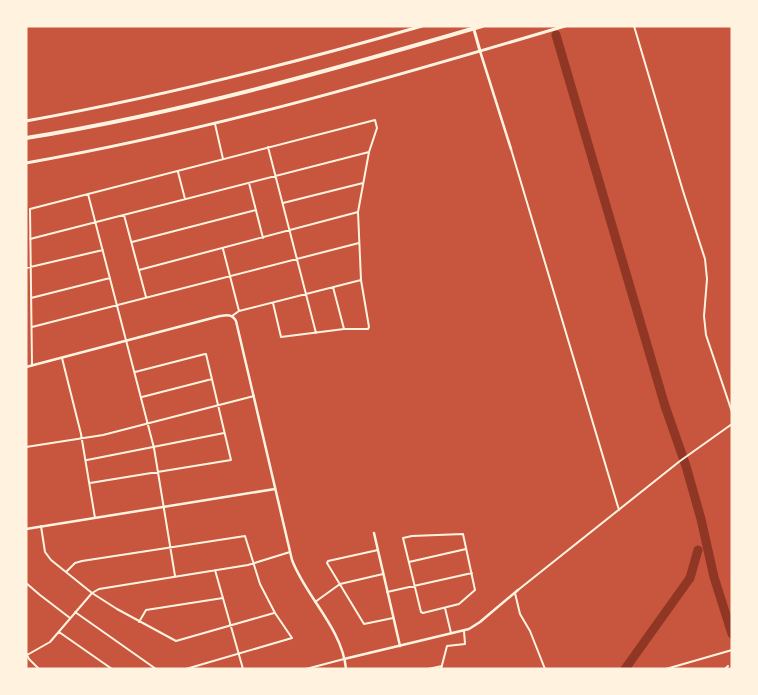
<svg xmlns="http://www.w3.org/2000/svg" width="758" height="695" viewBox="0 0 758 695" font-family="Helvetica,sans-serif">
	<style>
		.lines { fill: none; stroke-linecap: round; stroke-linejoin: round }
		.river { stroke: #8f3625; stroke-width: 9 }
		.minor { stroke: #fff3e0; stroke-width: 2 }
		.tertiary { stroke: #fff3e0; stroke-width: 2.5 }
		.primary { stroke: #fff3e0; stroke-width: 3 }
		.trunk { stroke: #fff3e0; stroke-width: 3 }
		.motorway { stroke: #fff3e0; stroke-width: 4 }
	</style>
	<rect width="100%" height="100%" fill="#c8553d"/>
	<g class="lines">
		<!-- river -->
		<path class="river" d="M 556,35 L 665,406 L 686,466 L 701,519 L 714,577 L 732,634
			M 625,669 L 690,578 L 698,550"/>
		<!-- minor -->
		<path class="minor" d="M 634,26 L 683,191 L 705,259 L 707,279 L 704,316 L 706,335 L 732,412
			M 215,124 L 223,159
			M 268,147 L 316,333
			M 511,149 L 619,510
			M 178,172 L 185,199
			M 249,183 L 263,238
			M 88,194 L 154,448 L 175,576
			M 283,203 L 363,183
			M 124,215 L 146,297
			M 30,239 L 369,152
			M 132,242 L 256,210
			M 223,249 L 239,311
			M 26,268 L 103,250
			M 139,270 L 358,212
			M 333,287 L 344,329
			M 31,298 L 110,278
			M 232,316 L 239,311 L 361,280
			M 32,327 L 359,243
			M 62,358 L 81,434 L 95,518
			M 32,365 L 30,209 L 375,120 L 377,128 L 369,152 L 358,212 L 361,280 L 369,327 L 368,329 L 344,329 L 281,337 L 273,303
			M 142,397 L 212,379
			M 26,447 L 103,435 L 254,396
			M 87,460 L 224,433
			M 90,483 L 231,460 L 206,354 L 205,354 L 135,372
			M 41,526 L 45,552 L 51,560 L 92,593 L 117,609 L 176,641 L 274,613
			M 463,534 L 475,590 L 459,604 L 423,613 L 421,612 L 403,538 L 412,536 Z
			M 378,550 L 328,561 L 327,563 L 364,624 L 393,618
			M 409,562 L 466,549
			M 215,570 L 243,669
			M 66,572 L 75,563 L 82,561 L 245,536 L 260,584 L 275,613 L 292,638 L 186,669
			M 26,583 L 40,595 L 70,618
			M 518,590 L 680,461 L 732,424
			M 387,592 L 472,573
			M 515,593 L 520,614 L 530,631 L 545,669
			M 315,602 L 340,584 L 383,574
			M 445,608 L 451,633
			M 75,612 L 156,669
			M 139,622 L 146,610 L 223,598
			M 59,632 L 112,669
			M 26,653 L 29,659 L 39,669
			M 27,655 L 50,642 L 92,593 L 99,589 L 248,565 L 290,552
			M 306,669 L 344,659
			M 428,669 L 442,666
			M 441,669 L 447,646 L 465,644 L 464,631
			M 666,669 L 732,650
			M 725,669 L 728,666"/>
		<!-- tertiary -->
		<path class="tertiary" d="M 480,51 L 511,149
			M 26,367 L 220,316 C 227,315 232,314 236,321 L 292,560 C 306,597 342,628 346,669
			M 26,529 L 275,489
			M 374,533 L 400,646
			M 344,659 L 469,629 L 480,622 L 518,590"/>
		<!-- primary -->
		<path class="primary" d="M 473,26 L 480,51"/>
		<!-- trunk -->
		<path class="trunk" d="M 26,121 C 160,97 291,64 422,26
			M 26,163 C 209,131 387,79 565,26"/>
		<!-- motorway -->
		<path class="motorway" d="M 26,138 C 181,113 332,70 482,26"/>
	</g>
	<!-- border -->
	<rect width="758" height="695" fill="none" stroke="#fff3e0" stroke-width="55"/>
</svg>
